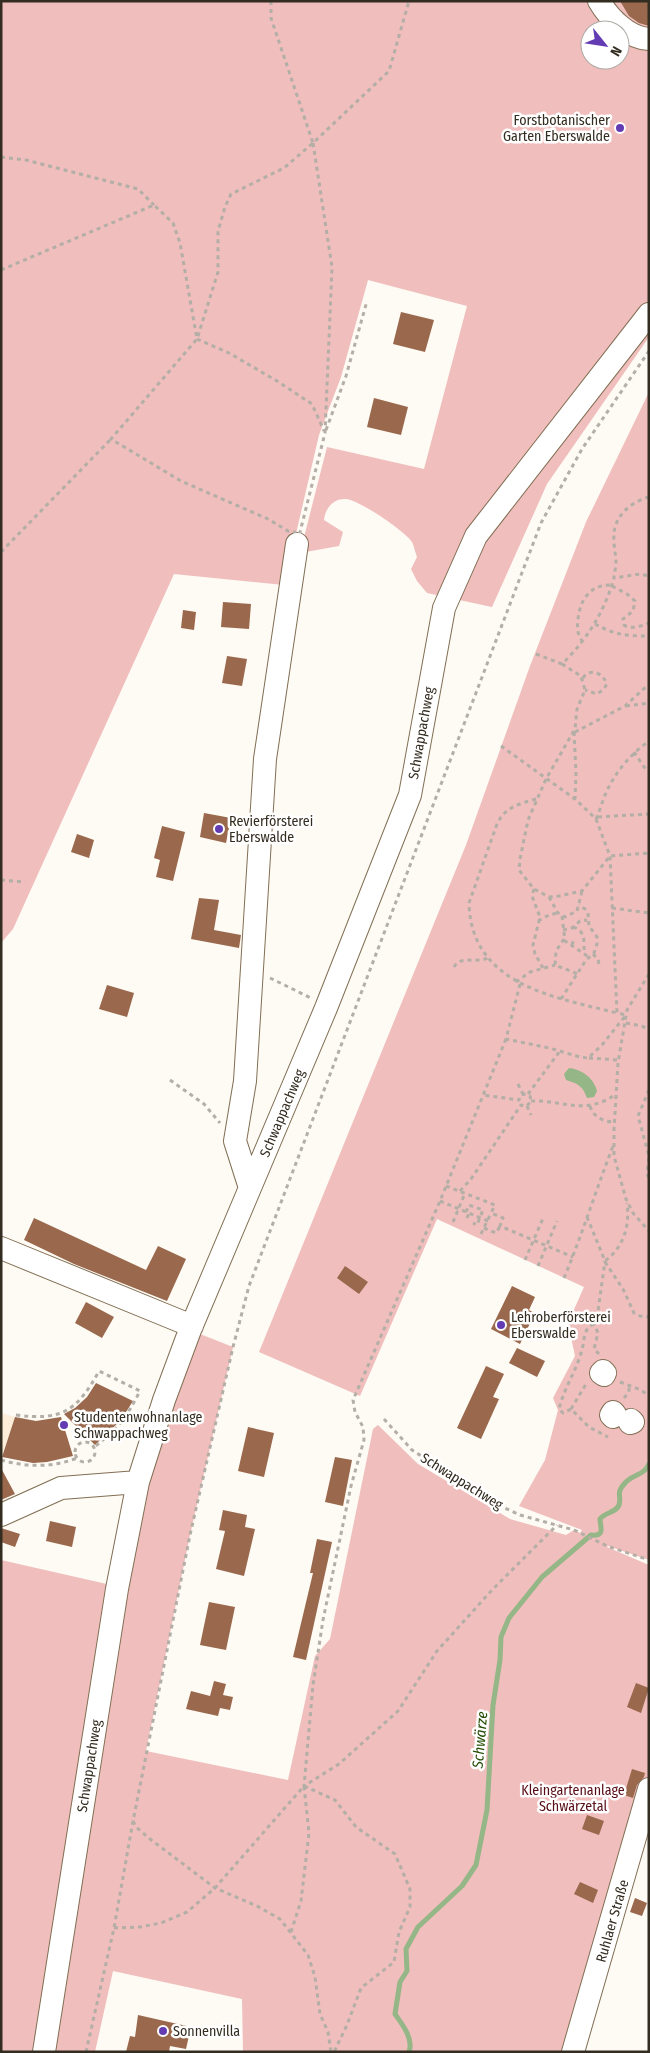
<svg xmlns="http://www.w3.org/2000/svg" width="650" height="2053" viewBox="0 0 650 2053" font-family="'Fira Sans Condensed',sans-serif">
	<style>
		.built { fill: #fceed8 }
		.green { fill: #f0bebc; fill-rule: evenodd }
		.water { fill: #95b686 }
		.lines { fill: none; stroke-linecap: round; stroke-linejoin: round }
		.stream { stroke: #95b686; stroke-width: 5 }
		.building { fill: #9a684c }
		.minor-casing { stroke: #806f54; stroke-width: 24 }
		.path { stroke: #b3aea6; stroke-width: 3; stroke-dasharray: 4 4; stroke-linecap: butt }
		.minor { stroke: #fff; stroke-width: 22 }
		.poi-dot { fill: #633bb3; stroke: #fff; stroke-width: 2 }
		.labels { text-anchor: middle; stroke-width: 5; stroke-linejoin: round; paint-order: stroke }
		.poi-label { font-size: 14px; fill: #332c20; stroke: #fff; text-anchor: start }
		.street-label { font-size: 14px; fill: #332c20; stroke: #fff }
		.park-label { font-size: 14px; fill: #580d16; stroke: #fff }
		.water-label { font-size: 15px; font-style: italic; fill: #204a02; stroke: #fff }
	</style>
	<rect width="100%" height="100%" fill="#fefaf4"/>
	<!-- built -->
	<path class="built" d="M 1,1413 L 15,1417 L 3,1453 L 1,1452 Z"/>
	<!-- green -->
	<path class="green" d="M 1,1 L 649,1 L 649,337 L 547,484 L 492,607 L 427,593 L 417,581 L 411,569 L 417,557 C 415,552 414,546 412,542 C 405,531 359,500 346,499 C 333,498 325,509 324,520 L 343,532 L 339,546 L 300,553 L 327,447 L 424,469 L 467,306 L 368,280 L 341,377 L 319,435 L 284,585 L 174,574 L 13,929 L 1,943 ZM 590,30 L 620,30 L 620,60 L 590,60 Z
		M 649,392 L 649,1560 L 608,1546 L 607,1547 L 649,1565 L 649,1773 L 566,2052 L 243,2052 L 242,1999 L 113,1971 L 95,2052 L 49,2052 L 134,1527 L 195,1332 L 233,1347 L 190,1535 L 146,1751 L 288,1780 L 315,1656 L 330,1639 L 373,1429 L 378,1425 L 418,1464 L 510,1519 L 566,1535 L 574,1530 L 580,1533 L 582,1530 L 519,1506 L 545,1460 L 558,1410 L 553,1398 L 575,1356 L 568,1323 L 584,1287 L 437,1219 L 360,1396 L 259,1352 L 466,845 L 530,666 L 586,522 Z
		M 1,1560 L 111,1585 L 38,2052 L 1,2052 Z"/>
	<!-- water -->
	<path class="water" d="M 569,1068 C 581,1069 594,1078 597,1091 L 594,1097 L 587,1098 C 583,1086 577,1083 566,1080 L 564,1074 Z"/>
	<g class="lines">
		<!-- stream -->
		<path class="stream" d="M 409,2052 C 414,2039 402,2024 395,2014 L 400,1982 L 407,1971 L 406,1949 L 418,1927 L 462,1886 L 476,1865 L 487,1810 L 493,1705 L 500,1660 L 501,1637 L 509,1618 L 542,1577 L 591,1535 C 606,1537 600,1526 600,1519 C 605,1512 616,1513 619,1505 C 622,1495 615,1494 625,1483 C 632,1474 644,1476 649,1464"/>
	</g>
	<!-- building -->
	<path class="building" d="M 620,1 L 649,1 L 649,26 L 639,23 L 629,16 Z
		M 401,312 L 434,320 L 425,352 L 393,344 Z
		M 374,398 L 408,407 L 401,435 L 367,427 Z
		M 223,602 L 251,604 L 249,629 L 221,627 Z
		M 183,610 L 196,612 L 194,630 L 181,628 Z
		M 227,656 L 247,659 L 242,686 L 222,683 Z
		M 204,813 L 231,818 L 226,843 L 200,837 Z
		M 162,826 L 185,832 L 173,881 L 156,877 L 160,860 L 154,858 Z
		M 77,834 L 94,840 L 89,858 L 71,852 Z
		M 199,898 L 219,900 L 214,930 L 241,935 L 239,948 L 191,939 Z
		M 107,985 L 134,993 L 127,1017 L 99,1009 Z
		M 34,1218 L 146,1270 L 158,1246 L 186,1259 L 167,1301 L 74,1264 L 24,1240 Z
		M 345,1266 L 368,1282 L 359,1294 L 337,1278 Z
		M 512,1286 L 535,1297 L 529,1310 L 535,1313 L 520,1344 L 491,1329 Z
		M 86,1302 L 114,1317 L 102,1338 L 75,1323 Z
		M 517,1348 L 545,1361 L 537,1377 L 509,1363 Z
		M 486,1366 L 504,1374 L 493,1397 L 499,1399 L 481,1439 L 457,1428 Z
		M 96,1383 L 133,1401 L 121,1420 L 95,1445 L 64,1414 L 75,1408 L 87,1397 Z
		M 15,1417 L 36,1421 L 61,1417 L 73,1456 L 47,1462 L 33,1463 L 2,1457 Z
		M 248,1427 L 274,1433 L 264,1477 L 238,1471 Z
		M 335,1457 L 352,1460 L 343,1506 L 325,1502 Z
		M 1,1468 L 15,1494 L 1,1500 Z
		M 223,1510 L 247,1515 L 245,1527 L 255,1529 L 244,1576 L 216,1569 L 225,1531 L 219,1530 Z
		M 50,1521 L 76,1527 L 72,1547 L 46,1541 Z
		M 1,1528 L 20,1534 L 15,1547 L 1,1542 Z
		M 317,1539 L 332,1542 L 306,1660 L 293,1657 L 313,1573 L 310,1573 Z
		M 209,1602 L 235,1607 L 226,1650 L 200,1645 Z
		M 214,1681 L 226,1684 L 223,1695 L 233,1697 L 230,1710 L 220,1708 L 218,1716 L 186,1709 L 191,1691 L 210,1696 Z
		M 636,1683 L 649,1688 L 641,1713 L 627,1707 Z
		M 632,1769 L 645,1773 L 644,1777 L 637,1785 L 633,1798 L 624,1795 Z
		M 587,1815 L 604,1821 L 599,1835 L 582,1829 Z
		M 580,1882 L 598,1890 L 593,1903 L 574,1894 Z
		M 635,1898 L 647,1903 L 642,1916 L 630,1912 Z
		M 138,2015 L 191,2027 L 186,2049 L 170,2046 L 169,2052 L 126,2052 L 130,2036 L 135,2037 Z"/>
	<g class="lines">
		<!-- minor casing -->
		<g class="minor-casing">
			<path id="minor" d="M 599,1 C 609,18 628,38 649,39
				M 250,1188 L 235,1141 L 245,1081 L 265,759 L 297,544
				M 1,1248 L 192,1326
				M 603,1371 L 605,1373 L 604,1375 L 601,1373 Z
				M 613,1412 L 615,1414 L 613,1417 L 611,1415 Z
				M 631,1420 L 633,1422 L 630,1423 L 629,1421 Z
				M 1,1515 L 61,1488 L 138,1482
				M 44,2052 L 117,1589 L 138,1482 L 164,1400 L 190,1330 L 326,1008 L 410,795 L 444,608 L 476,536 L 649,314
				M 573,2052 L 649,1789"/>
		</g>
		<!-- path -->
		<path class="path" d="M 271,1 L 271,18 L 313,143 L 389,71 L 409,1
			M 313,143 L 332,267 L 329,339 L 325,433 L 297,544 L 295,532 L 288,531 L 268,519 L 181,481 L 111,439 L 197,339 L 218,272 L 218,231 L 225,207 L 231,194 L 284,168 Z
			M 1,157 L 26,160 L 138,189 L 154,205
			M 1,270 L 154,205 L 173,223 L 180,243 L 197,339
			M 197,339 L 229,353 L 277,381 L 312,404 L 324,431
			M 326,430 L 346,376 L 367,301
			M 649,497 C 631,502 614,516 614,535 C 613,544 616,554 616,563 C 616,568 614,573 614,578 L 640,574 L 649,576
			M 1,552 L 111,439
			M 612,586 L 627,594 L 635,601 L 633,611 L 623,619 L 624,625 C 631,630 642,626 649,623
			M 595,624 C 615,635 626,636 649,636
			M 583,642 C 577,635 577,627 578,619 C 580,600 590,584 612,585
			M 536,654 L 562,664 L 565,661 C 588,638 605,610 614,578
			M 562,664 L 581,676 L 585,690 L 577,709 L 575,729 L 546,779 L 528,820 L 520,859 L 519,870 L 534,889 L 549,897 L 559,896 L 582,891 L 610,856 L 649,853
			M 583,678 C 590,667 603,673 607,684 L 603,690 L 597,694 L 585,690
			M 626,706 L 649,703
			M 574,732 L 576,773 L 575,799
			M 575,732 L 625,706 L 649,684
			M 501,746 L 575,799 L 596,819 L 610,856 L 617,1013 L 627,1015
			M 634,752 L 644,767 L 649,771
			M 536,799 C 519,804 505,807 497,824 L 469,903 C 471,985 554,997 617,1013
			M 598,817 L 649,814
			M 596,819 C 600,811 602,801 606,793 C 615,772 631,754 649,741
			M 1,880 L 25,882
			M 534,889 L 532,896 L 540,917 L 533,945 L 535,954 L 543,968
			M 549,897 L 558,913 L 565,917 L 577,911 L 582,891
			M 612,908 L 649,913
			M 562,916 L 565,941 L 589,957
			M 538,921 L 549,915 L 558,913
			M 573,927 C 586,931 584,942 584,953
			M 563,930 L 572,928 L 580,921 L 587,920
			M 564,939 L 556,951 L 555,965 L 578,974
			M 572,945 L 574,939
			M 593,954 L 598,959 L 599,964
			M 454,967 C 461,954 477,965 489,957
			M 649,974 L 627,1010 L 618,1063 L 614,1130 L 614,1156 L 626,1199 L 633,1213 L 649,1231
			M 270,978 L 311,998
			M 516,982 L 530,972 L 555,965
			M 520,984 L 506,1039 L 549,1048 L 580,1057 L 588,1058 L 602,1045 L 626,1015
			M 561,999 L 586,960 L 594,953 L 597,944 L 597,937 L 589,926 L 588,913 L 585,909 L 579,905
			M 626,1023 L 642,1026 L 649,1030
			M 506,1039 L 440,1201 L 353,1400 L 355,1412 L 363,1427 L 364,1440 L 351,1486 L 323,1620 L 313,1685 L 304,1786 L 339,1764 L 398,1711 L 437,1651 L 492,1590 L 557,1525
			M 589,1058 L 618,1060
			M 170,1080 L 204,1104 L 220,1123
			M 518,1084 L 523,1094
			M 649,1090 L 638,1116 L 649,1156
			M 528,1094 L 560,1051
			M 531,1101 C 563,1100 586,1116 616,1094
			M 527,1106 L 531,1115
			M 590,1106 C 593,1117 604,1122 614,1122
			M 649,1158 L 647,1172 L 649,1180
			M 446,1186 L 495,1205 L 491,1213 L 503,1218 L 500,1226 L 573,1257
			M 460,1191 L 471,1179 L 521,1105 L 527,1106 L 531,1101 L 530,1096 L 526,1094 L 521,1095 L 519,1100 L 483,1095
			M 440,1201 L 488,1221
			M 466,1212 L 469,1205 L 483,1210 L 477,1225 L 473,1223
			M 587,1217 L 605,1261 C 624,1247 630,1225 627,1203
			M 467,1218 L 469,1213
			M 453,1222 L 465,1193
			M 484,1228 L 496,1233 L 500,1226
			M 481,1234 L 491,1213
			M 525,1260 L 544,1216
			M 605,1262 L 623,1289 L 634,1313 L 640,1316 L 649,1317
			M 538,1266 L 557,1221
			M 564,1278 C 582,1235 596,1190 613,1146
			M 594,1324 C 587,1327 585,1332 584,1339 C 581,1365 565,1384 559,1409 L 563,1413 L 571,1409 L 589,1427 L 608,1437
			M 599,1354 L 594,1349 L 598,1333 L 594,1324 L 598,1311 L 605,1261
			M 620,1382 L 641,1390 L 649,1396
			M 624,1398 L 629,1392 L 629,1386
			M 571,1409 L 586,1384
			M 16,1415 C 62,1421 77,1411 99,1371 L 140,1391 C 126,1418 118,1429 94,1447
			M 384,1419 L 412,1450 L 496,1504 L 520,1515 L 574,1530 L 607,1546 L 649,1560
			M75 1452a10 10 0 1 1 20 0a10 10 0 1 1-20 0Z
			M 1,1460 C 26,1467 52,1468 77,1458
			M 133,1821 L 136,1827 L 150,1839 L 215,1888 L 257,1906 L 280,1919 L 308,1955 L 315,1977 L 320,2014 L 328,2032 L 331,2052
			M 114,1928 L 140,1927 L 161,1923 L 187,1912 L 215,1888 L 304,1786 L 335,1800 L 356,1827 L 395,1854 L 410,1889 L 410,1907 L 399,1932 L 394,1962 L 361,1988 L 347,2025 L 334,2052
			M 291,1932 L 301,1901 L 309,1833 L 304,1786
			M 86,2052 L 114,1928 L 133,1821 L 190,1535 L 233,1347 L 249,1286 L 541,523 L 582,449 L 649,351"/>
		<!-- minor -->
		<use href="#minor" class="minor"/>
	</g>
	<!-- markers -->
	<g class="poi-dot">
		<circle cx="620" cy="128" r="5"/>
		<circle cx="219" cy="829" r="5"/>
		<circle cx="501" cy="1325" r="5"/>
		<circle cx="64" cy="1425" r="5"/>
		<circle cx="163" cy="2031" r="5"/>
	</g>
	<g class="labels">
		<!-- poi labels -->
		<g class="poi-label">
			<text x="610" y="125" text-anchor="end">Forstbotanischer<tspan x="610" dy="16">Garten Eberswalde</tspan></text>
			<text x="229" y="826">Revierförsterei<tspan x="229" dy="16">Eberswalde</tspan></text>
			<text x="511" y="1322">Lehroberförsterei<tspan x="511" dy="16">Eberswalde</tspan></text>
			<text x="74" y="1422">Studentenwohnanlage<tspan x="74" dy="16">Schwappachweg</tspan></text>
			<text x="173" y="2036">Sonnenvilla</text>
		</g>
		<!-- street labels -->
		<g class="street-label">
			<text transform="translate(421 733) rotate(-80)" y="5">Schwappachweg</text>
			<text transform="translate(282 1113) rotate(-67)" y="5">Schwappachweg</text>
			<text transform="translate(462 1481) rotate(32)" y="5">Schwappachweg</text>
			<text transform="translate(89 1766) rotate(-81)" y="5">Schwappachweg</text>
			<text transform="translate(612 1921) rotate(-74)" y="5">Ruhlaer Straße</text>
		</g>
		<!-- park labels -->
		<g class="park-label">
			<text x="573" y="1795">Kleingartenanlage<tspan x="573" dy="16">Schwärzetal</tspan></text>
		</g>
		<!-- water labels -->
		<g class="water-label">
			<text transform="translate(480 1740) rotate(-85)" y="5">Schwärze</text>
		</g>
	</g>
	<!-- border -->
	<rect width="650" height="2053" fill="none" stroke="#332c20" stroke-width="5"/>
	<!-- north arrow -->
	<g transform="translate(605 45) rotate(120)"><circle r="24" fill="#ffffff" stroke="#adaba6"/>
	<path d="M0-4L9 19L0 12L-9 19Z" fill="#633bb3"/>
	<text y="-8" font-size="14" font-weight="bold" text-anchor="middle" fill="#332c20">N</text>
	</g>
</svg>
